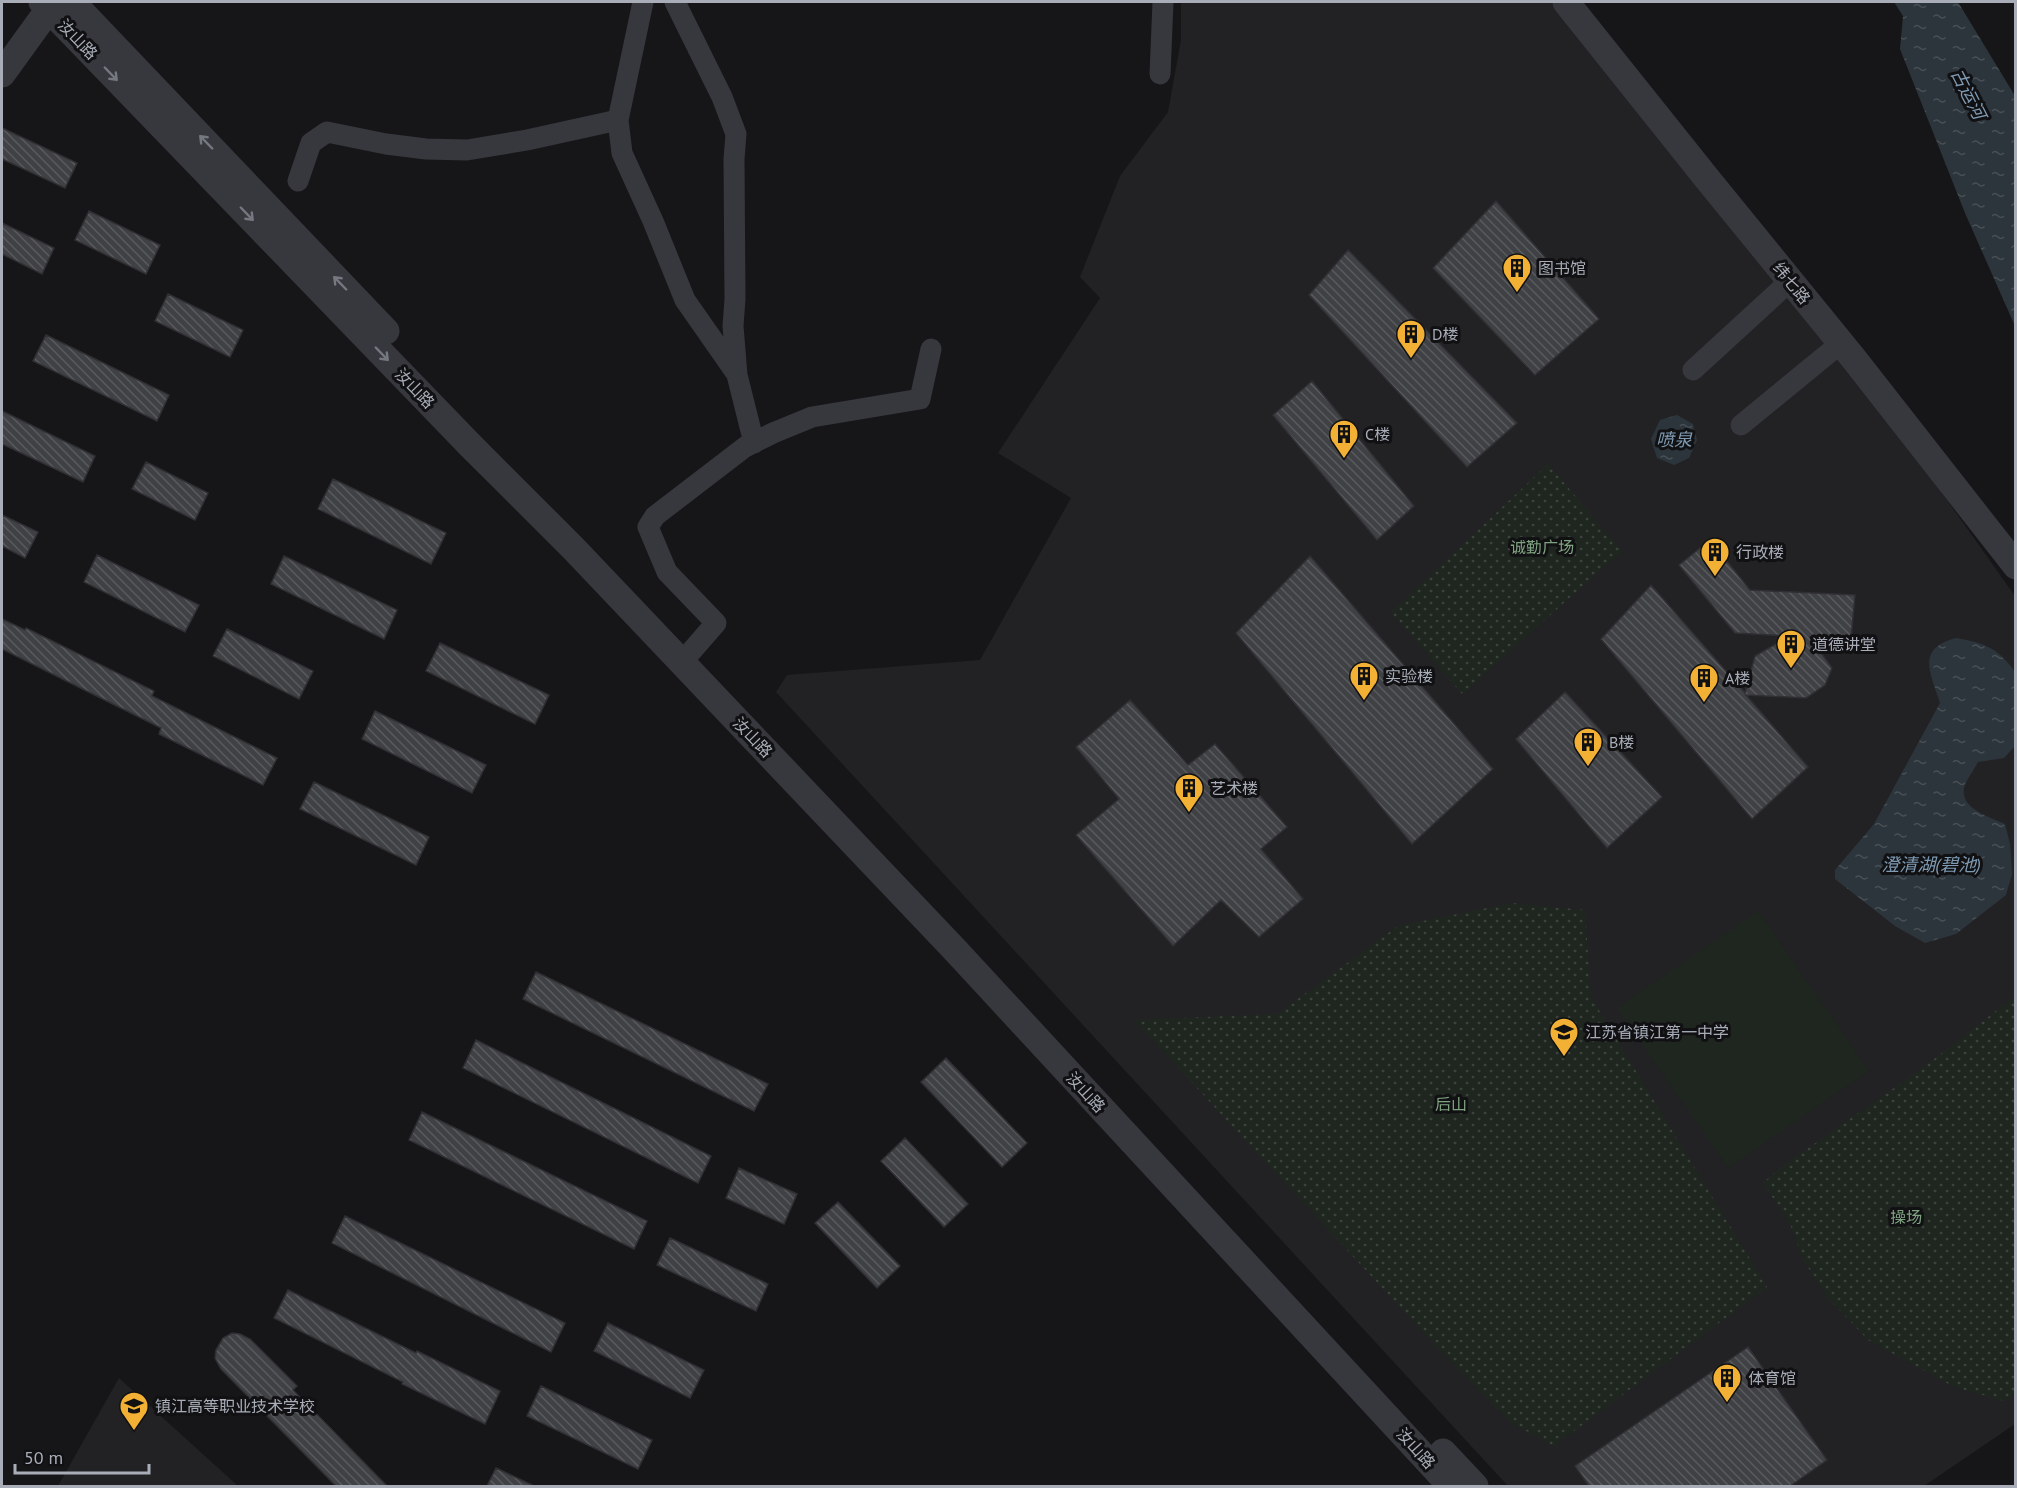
<svg xmlns="http://www.w3.org/2000/svg" width="2017" height="1488" viewBox="0 0 2017 1488" font-family="'PT Sans','Noto Sans SC',sans-serif">
	<style>
		.built { fill: #222225 }
		.green { fill: #1e261f }
		.park { fill: url(#park-dots) }
		.water { fill: url(#water-ripples) }
		.building { fill: url(#building-back-hatch); stroke: #303034; stroke-width: 1.5 }
		.lines { fill: none; stroke-linecap: round; stroke-linejoin: round }
		.minor { stroke: #37383d; stroke-width: 21 }
		.tertiary { stroke: #37383d; stroke-width: 27 }
		.oneway { stroke: #757881 }
		.labels { text-anchor: middle; stroke-width: 6; stroke-linejoin: round; paint-order: stroke }
		.street-label { font-size: 16px; fill: #a8adb8; stroke: #111113 }
		.poi-label { font-size: 16px; fill: #a8adb8; stroke: #111113; text-anchor: start }
		.park-label { font-size: 16px; fill: #7fa381; stroke: #111113 }
		.water-label { font-size: 18px; font-style: italic; fill: #7f9bb3; stroke: #111113 }
	</style>
	<defs>
		<pattern id="park-dots" width="8" height="8" patternUnits="userSpaceOnUse" patternTransform="scale(1.5)"><rect width="8" height="8" fill="#1e261f"/><path d="M2 2h.1M6 6h.1" fill="none" stroke="#3c433d" stroke-width="1.8" stroke-linecap="round"/></pattern>
		<pattern id="water-ripples" width="26" height="14" patternUnits="userSpaceOnUse" patternTransform="scale(1.5)"><rect width="26" height="14" fill="#2c353c"/><path d="M2 4q2-2 4 0t4 0M15 11q2-2 4 0t4 0" fill="none" stroke="#485056"/></pattern>
		<pattern id="building-back-hatch" width="6" height="6" patternUnits="userSpaceOnUse" patternTransform="scale(1.5)"><rect width="6" height="6" fill="#404145"/><path d="M-1 5l2 2M0 0l6 6M5-1l2 2" fill="none" stroke="#595a5e"/></pattern>
	</defs>
	<rect width="100%" height="100%" fill="#161618"/>
	<!-- built -->
	<path class="built" d="M 1181,2 L 1556,2 L 1901,435 L 2015,596 L 2015,1424 L 1924,1486 L 1508,1486 L 776,692 L 787,675 L 980,660 L 1071,498 L 998,453 L 1100,298 L 1080,277 L 1120,176 L 1168,112 L 1181,40 Z
		M 119,1378 L 238,1486 L 58,1486 Z"/>
	<!-- green -->
	<path class="green" d="M 1758,911 L 1869,1071 L 1728,1168 L 1617,1008 Z"/>
	<!-- park -->
	<path class="park" d="M 1548,464 L 1622,551 L 1462,694 L 1391,612 Z
		M 1512,903 L 1585,910 L 1591,997 L 1767,1287 L 1554,1446 L 1510,1422 L 1436,1346 L 1134,1020 L 1277,1014 L 1398,926 Z
		M 2015,996 L 2016,1392 L 2004,1401 L 1954,1387 L 1868,1340 L 1828,1298 L 1804,1261 L 1790,1224 L 1763,1183 L 1780,1168 L 1924,1067 Z"/>
	<!-- water -->
	<path class="water" d="M 1894,2 L 1958,2 L 2015,96 L 2015,326 L 1965,213 L 1900,49 L 1903,16 Z
		M 1677,415 L 1693,424 L 1697,440 L 1689,458 L 1674,465 L 1657,458 L 1651,439 L 1660,420 Z
		M 1956,638 C 1985,643 1998,648 2015,672 L 2015,746 L 2004,758 L 1978,762 C 1974,770 1966,780 1964,788 C 1960,809 1990,817 2005,824 L 2010,844 L 2012,874 L 2006,895 L 1956,934 L 1925,943 L 1895,926 L 1835,879 L 1835,870 L 1874,824 L 1940,703 C 1931,673 1915,649 1956,638 Z"/>
	<!-- building -->
	<path class="building" d="M 2,128 L 77,163 L 65,188 L 2,159 Z
		M 1496,201 L 1599,319 L 1535,375 L 1433,268 Z
		M 89,211 L 160,245 L 146,274 L 75,240 Z
		M 2,223 L 54,248 L 42,274 L 2,254 Z
		M 1348,250 L 1517,423 L 1467,467 L 1309,295 Z
		M 168,294 L 243,330 L 230,357 L 155,321 Z
		M 46,335 L 169,395 L 157,421 L 33,361 Z
		M 1312,381 L 1414,506 L 1377,540 L 1273,415 Z
		M 2,411 L 95,456 L 83,482 L 2,444 Z
		M 146,462 L 208,493 L 195,520 L 132,489 Z
		M 333,479 L 446,533 L 431,564 L 318,509 Z
		M 2,515 L 38,532 L 25,558 L 2,546 Z
		M 1710,540 L 1750,590 L 1855,595 L 1851,639 L 1810,637 L 1832,668 L 1825,685 L 1806,698 L 1746,695 L 1808,767 L 1752,819 L 1601,639 L 1651,585 L 1745,693 L 1755,656 L 1790,636 L 1735,633 L 1679,565 Z
		M 97,555 L 199,605 L 185,632 L 84,582 Z
		M 284,556 L 397,610 L 384,639 L 271,584 Z
		M 1310,556 L 1493,769 L 1412,844 L 1236,633 Z
		M 2,619 L 25,630 L 26,628 L 154,691 L 152,696 L 277,758 L 263,785 L 159,734 L 161,728 L 2,649 Z
		M 227,629 L 313,671 L 299,699 L 213,656 Z
		M 440,643 L 549,695 L 535,724 L 426,671 Z
		M 1565,692 L 1662,797 L 1607,848 L 1516,739 Z
		M 1130,700 L 1188,765 L 1215,744 L 1287,827 L 1261,849 L 1303,899 L 1259,937 L 1221,900 L 1173,946 L 1076,835 L 1119,799 L 1076,747 Z
		M 375,711 L 486,765 L 472,793 L 362,739 Z
		M 314,782 L 429,837 L 416,865 L 300,809 Z
		M 536,972 L 768,1084 L 754,1111 L 523,999 Z
		M 476,1040 L 711,1156 L 698,1183 L 463,1068 Z
		M 946,1058 L 1027,1143 L 1002,1167 L 921,1082 Z
		M 422,1112 L 647,1221 L 634,1249 L 409,1140 Z
		M 905,1138 L 968,1204 L 944,1227 L 881,1161 Z
		M 739,1168 L 797,1194 L 784,1224 L 726,1198 Z
		M 838,1202 L 900,1266 L 877,1288 L 815,1223 Z
		M 345,1216 L 565,1323 L 551,1352 L 332,1243 Z
		M 670,1238 L 768,1284 L 756,1311 L 657,1265 Z
		M 288,1290 L 416,1353 L 417,1351 L 500,1391 L 485,1424 L 402,1384 L 403,1382 L 274,1318 Z
		M 608,1323 L 704,1370 L 690,1398 L 594,1351 Z
		M 232,1333 L 240,1334 L 250,1339 L 297,1386 L 293,1390 L 387,1486 L 336,1486 L 221,1369 L 215,1358 L 216,1350 L 223,1338 Z
		M 1748,1347 L 1827,1460 L 1790,1486 L 1589,1486 L 1575,1466 Z
		M 541,1386 L 652,1440 L 638,1469 L 527,1416 Z
		M 496,1468 L 534,1486 L 487,1486 Z"/>
	<g class="lines">
		<!-- minor -->
		<path class="minor" d="M 675,2 L 722,97 L 736,134 L 734,159 L 735,299 L 733,326 L 737,375 L 754,443
			M 1160,74 L 1163,2
			M 618,120 L 622,153 L 653,221 L 685,300 L 736,373
			M 298,181 L 311,143 L 327,132 L 386,144 L 426,149 L 467,150 L 527,140 L 618,120 L 643,2
			M 1693,370 L 1790,281
			M 1741,425 L 1841,343
			M 682,662 L 716,623 L 667,572 L 648,527 L 655,516 L 745,447 L 773,433 L 812,417 L 920,399 L 931,349"/>
		<!-- tertiary -->
		<path class="tertiary" d="M 42,2 L 469,444 L 574,549 L 956,951 L 1451,1486
			M 72,2 L 386,331
			M 1566,2 L 1709,181 L 1854,359 L 2016,566
			M 2,74 L 54,2
			M 1443,1452 L 1475,1486"/>
	</g>
	<!-- one-way arrows -->
	<defs><path id="oneway-shaft" d="M-6 0H5M1.5-3L5.5 0L1.5 3" fill="none" stroke-width="1.6" stroke-linecap="round" stroke-linejoin="round" transform="scale(1.5)"/></defs>
	<g class="oneway">
		<use href="#oneway-shaft" transform="translate(111 74) rotate(46)"/>
		<use href="#oneway-shaft" transform="translate(206 142) rotate(-134)"/>
		<use href="#oneway-shaft" transform="translate(247 214) rotate(46)"/>
		<use href="#oneway-shaft" transform="translate(340 283) rotate(-134)"/>
		<use href="#oneway-shaft" transform="translate(382 354) rotate(46)"/>
	</g>
	<!-- icons -->
	<defs>
		<g id="building-pin" transform="scale(1.5)"><path d="M0 17L-7.5 6A9.5 9.5 0 1 1 7.5 6Z" fill="#f2b134" stroke="#111113"/><path d="M-4-6H4V6H1V3H-1V6H-4ZM-2.5-4.3h1.7v1.8h-1.7ZM.8-4.3h1.7v1.8H.8ZM-2.5-1h1.7V.8h-1.7ZM.8-1h1.7V.8H.8Z" fill="#111"/></g>
		<g id="school-pin" transform="scale(1.5)"><path d="M0 17L-7.5 6A9.5 9.5 0 1 1 7.5 6Z" fill="#f2b134" stroke="#111113"/><path d="M0-5L7-2L0 1L-7-2ZM-4 1L0 2.5L4 1V4Q0 6-4 4Z" fill="#111"/></g>
	</defs>
	<g fill-rule="evenodd">
		<use href="#building-pin" x="1517" y="268"/>
		<use href="#building-pin" x="1411" y="334"/>
		<use href="#building-pin" x="1344" y="434"/>
		<use href="#building-pin" x="1715" y="552"/>
		<use href="#building-pin" x="1791" y="644"/>
		<use href="#building-pin" x="1364" y="676"/>
		<use href="#building-pin" x="1704" y="678"/>
		<use href="#building-pin" x="1588" y="742"/>
		<use href="#building-pin" x="1189" y="788"/>
		<use href="#school-pin" x="1564" y="1032"/>
		<use href="#building-pin" x="1727" y="1378"/>
		<use href="#school-pin" x="134" y="1406"/>
	</g>
	<g class="labels">
		<!-- street labels -->
		<g class="street-label">
			<text transform="translate(78 39) rotate(46)" y="6">汝山路</text>
			<text transform="translate(1792 283) rotate(51)" y="6">纬七路</text>
			<text transform="translate(415 388) rotate(46)" y="6">汝山路</text>
			<text transform="translate(753 737) rotate(46)" y="6">汝山路</text>
			<text transform="translate(1086 1092) rotate(47)" y="6">汝山路</text>
			<text transform="translate(1416 1448) rotate(48)" y="6">汝山路</text>
		</g>
		<!-- poi labels -->
		<g class="poi-label">
			<text x="1538" y="274">图书馆</text>
			<text x="1432" y="340">D楼</text>
			<text x="1365" y="440">C楼</text>
			<text x="1736" y="558">行政楼</text>
			<text x="1812" y="650">道德讲堂</text>
			<text x="1385" y="682">实验楼</text>
			<text x="1725" y="684">A楼</text>
			<text x="1609" y="748">B楼</text>
			<text x="1210" y="794">艺术楼</text>
			<text x="1585" y="1038">江苏省镇江第一中学</text>
			<text x="1748" y="1384">体育馆</text>
			<text x="155" y="1412">镇江高等职业技术学校</text>
		</g>
		<!-- park labels -->
		<g class="park-label">
			<text x="1542" y="553">诚勤广场</text>
			<text x="1451" y="1110">后山</text>
			<text x="1906" y="1223">操场</text>
		</g>
		<!-- water labels -->
		<g class="water-label">
			<text transform="translate(1968 94) rotate(63)" y="6">古运河</text>
			<text x="1674" y="446">喷泉</text>
			<text x="1931" y="871">澄清湖(碧池)</text>
		</g>
	</g>
	<!-- border -->
	<rect width="2017" height="1488" fill="none" stroke="#a8adb8" stroke-width="6"/>
	<!-- scale -->
	<path d="M15 1464v9h134v-9" fill="none" stroke="#a8adb8" stroke-width="3"/>
	<text x="24" y="1464" font-size="18" fill="#a8adb8" stroke="#111113" stroke-width="4.5" paint-order="stroke">50 m</text>
</svg>
